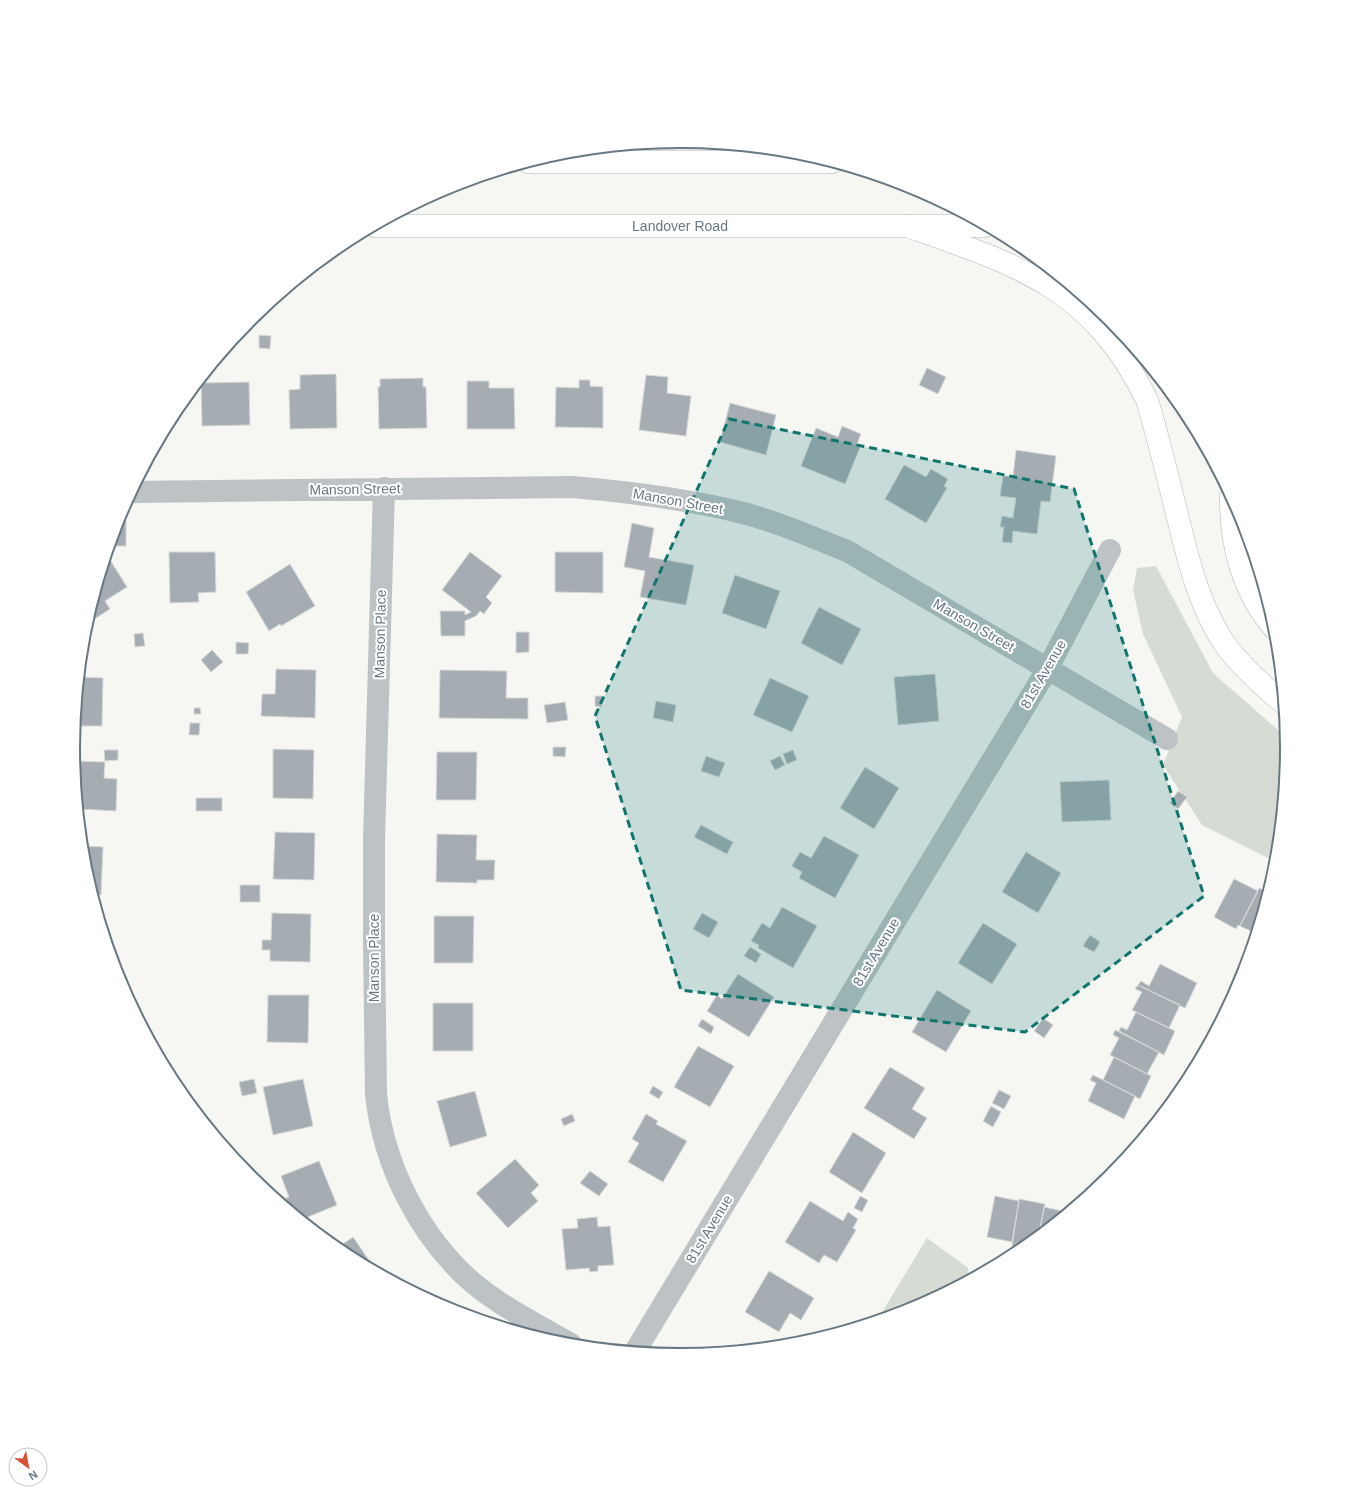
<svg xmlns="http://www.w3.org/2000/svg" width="1360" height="1495" viewBox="0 0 1360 1495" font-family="Arial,sans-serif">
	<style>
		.green { fill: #d6dbd3 }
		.building { fill: #a5adb2; stroke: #d8d8d6 }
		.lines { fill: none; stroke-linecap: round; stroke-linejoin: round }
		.primary-casing { stroke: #b1b6b9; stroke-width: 23 }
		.minor { stroke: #bdc2c5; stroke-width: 22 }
		.primary { stroke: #fff; stroke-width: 22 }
		.marked { fill: #0f766e; fill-opacity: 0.2; stroke: #0f766e; stroke-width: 3; stroke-dasharray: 8 5; stroke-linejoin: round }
		.labels { text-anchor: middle; stroke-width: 4; stroke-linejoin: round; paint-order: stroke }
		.street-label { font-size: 14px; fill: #677882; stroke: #fff }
		.rim { fill: none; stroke: #677882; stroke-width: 2 }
	</style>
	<rect width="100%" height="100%" fill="#f6f6f3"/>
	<!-- green -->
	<path class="green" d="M 1156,566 L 1213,673 L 1286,737 L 1287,748 L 1276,862 L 1202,825 L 1163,765 L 1182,717 L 1143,634 L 1133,590 L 1137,568 Z
		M 927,1238 L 968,1268 L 967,1279 L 912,1308 L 878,1319 Z"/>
	<!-- building -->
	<path class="building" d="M 259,335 L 271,336 L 270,349 L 259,348 Z
		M 927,368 L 946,377 L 938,394 L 919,385 Z
		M 336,374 L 337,428 L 290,429 L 289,390 L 300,389 L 300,375 Z
		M 646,375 L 668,377 L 667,393 L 691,396 L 686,436 L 639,430 Z
		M 423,378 L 423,387 L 426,387 L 427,428 L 379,429 L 378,387 L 380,387 L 380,379 Z
		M 579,380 L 590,380 L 590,386 L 603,387 L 603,428 L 555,427 L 556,387 L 579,388 Z
		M 467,381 L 489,381 L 489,388 L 514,388 L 515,429 L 467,429 Z
		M 249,382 L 250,425 L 202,426 L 201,383 Z
		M 730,403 L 776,415 L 766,455 L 720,442 Z
		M 842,426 L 861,434 L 857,444 L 861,445 L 845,484 L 801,466 L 816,428 L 838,437 Z
		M 1016,450 L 1056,456 L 1050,502 L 1041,501 L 1037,534 L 1013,531 L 1012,543 L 1002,542 L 1004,527 L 1000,527 L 1002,516 L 1013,518 L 1016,498 L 1000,496 L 1003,476 L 1013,477 Z
		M 904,465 L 926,477 L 931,469 L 948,479 L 944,486 L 947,488 L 926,523 L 885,499 Z
		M 117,521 L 126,521 L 126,546 L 110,546 Z
		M 632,523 L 654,528 L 649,557 L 694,565 L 686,605 L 640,597 L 645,571 L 624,567 Z
		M 169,552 L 215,552 L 216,592 L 198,593 L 199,602 L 170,603 Z
		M 470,552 L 502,576 L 486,597 L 492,603 L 484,614 L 480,611 L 476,616 L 465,621 L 465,636 L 441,636 L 440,611 L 465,611 L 465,615 L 471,612 L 442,590 Z
		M 555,552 L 603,552 L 603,593 L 555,592 Z
		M 107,555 L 127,587 L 105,601 L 110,609 L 93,620 L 89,615 Z
		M 290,564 L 315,606 L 281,626 L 280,624 L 269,631 L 246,592 Z
		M 735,575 L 780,591 L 766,629 L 722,613 Z
		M 819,607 L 861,629 L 842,665 L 801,643 Z
		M 516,632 L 529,632 L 529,652 L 516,653 Z
		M 143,633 L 145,646 L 135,647 L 134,634 Z
		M 236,642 L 249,643 L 248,654 L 236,654 Z
		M 212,650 L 223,662 L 211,672 L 201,660 Z
		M 276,669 L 316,670 L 315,718 L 261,716 L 262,694 L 275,694 Z
		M 440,670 L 507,671 L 506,698 L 528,698 L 528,719 L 439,718 Z
		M 935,674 L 939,721 L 898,725 L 894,677 Z
		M 80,677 L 103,678 L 102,726 L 75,726 Z
		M 770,678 L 809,696 L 792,732 L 753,715 Z
		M 595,696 L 602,696 L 601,707 L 595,706 Z
		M 656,701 L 676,705 L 673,722 L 653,718 Z
		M 565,702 L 568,720 L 547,723 L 544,705 Z
		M 194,708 L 200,708 L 201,714 L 194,714 Z
		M 190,723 L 200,723 L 199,735 L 189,735 Z
		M 553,747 L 566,747 L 565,757 L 553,756 Z
		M 273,749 L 314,750 L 313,799 L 273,798 Z
		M 104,750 L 118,750 L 118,760 L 105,761 Z
		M 793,750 L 797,760 L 787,764 L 783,754 Z
		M 437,752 L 477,752 L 476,800 L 436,800 Z
		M 706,756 L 725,763 L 719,777 L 701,771 Z
		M 780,756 L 785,765 L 775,770 L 770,761 Z
		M 74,761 L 105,762 L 104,778 L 117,779 L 116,811 L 79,809 Z
		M 865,767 L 899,788 L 874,829 L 840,808 Z
		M 1109,780 L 1111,820 L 1062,822 L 1060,782 Z
		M 1178,791 L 1187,797 L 1178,809 L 1170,803 Z
		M 196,798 L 222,798 L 222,811 L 196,811 Z
		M 701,825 L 733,842 L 727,854 L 694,837 Z
		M 275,832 L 315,833 L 314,880 L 273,879 Z
		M 437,834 L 477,835 L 476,860 L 495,860 L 494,880 L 477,880 L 477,883 L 436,882 Z
		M 824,836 L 859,855 L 835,898 L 799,878 L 802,872 L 792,866 L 800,852 L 811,858 Z
		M 83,846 L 103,847 L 101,895 L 93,895 L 85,866 Z
		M 1026,852 L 1061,873 L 1038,913 L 1002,892 Z
		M 1234,879 L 1258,891 L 1240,926 L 1238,925 L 1236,929 L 1214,917 Z
		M 240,885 L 260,885 L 260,902 L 240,902 Z
		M 1259,888 L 1267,892 L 1255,933 L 1240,926 Z
		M 782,907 L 817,926 L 793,968 L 758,948 L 759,945 L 751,941 L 762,923 L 770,928 Z
		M 272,913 L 311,914 L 310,962 L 270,961 L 270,950 L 262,950 L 262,940 L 271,940 Z
		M 702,913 L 718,922 L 709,938 L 693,929 Z
		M 434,916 L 474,916 L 473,963 L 434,963 Z
		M 983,923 L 1017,944 L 992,984 L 958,963 Z
		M 1090,935 L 1100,942 L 1094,952 L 1083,946 Z
		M 750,947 L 761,954 L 756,963 L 744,956 Z
		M 1160,964 L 1197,983 L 1185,1008 L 1138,985 L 1141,981 L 1149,986 Z
		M 738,974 L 774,997 L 749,1037 L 707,1011 L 717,995 L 722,999 Z
		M 1138,985 L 1180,1005 L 1169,1028 L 1132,1010 L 1142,992 L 1135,989 Z
		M 937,990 L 971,1011 L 946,1052 L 912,1032 Z
		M 268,995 L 309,995 L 308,1043 L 267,1042 Z
		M 433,1003 L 473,1003 L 473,1051 L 433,1051 Z
		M 1136,1012 L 1175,1031 L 1164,1055 L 1119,1031 L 1121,1027 L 1127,1030 Z
		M 1043,1018 L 1053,1025 L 1044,1038 L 1034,1031 Z
		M 702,1019 L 714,1027 L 711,1034 L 698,1026 Z
		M 1115,1030 L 1159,1052 L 1147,1074 L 1110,1055 L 1119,1038 L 1113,1035 Z
		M 698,1046 L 734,1066 L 710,1107 L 674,1087 Z
		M 1114,1057 L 1151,1076 L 1140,1099 L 1103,1080 Z
		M 890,1067 L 925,1088 L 912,1109 L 927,1118 L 914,1139 L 864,1108 Z
		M 1093,1075 L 1135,1096 L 1124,1119 L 1088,1101 L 1096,1083 L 1090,1080 Z
		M 254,1079 L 257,1093 L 242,1096 L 239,1082 Z
		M 303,1079 L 313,1126 L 273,1135 L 263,1087 Z
		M 653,1086 L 663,1092 L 659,1099 L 649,1093 Z
		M 999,1090 L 1011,1096 L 1004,1109 L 992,1103 Z
		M 475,1091 L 487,1136 L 450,1147 L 437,1101 Z
		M 991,1106 L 1001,1112 L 993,1127 L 983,1121 Z
		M 572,1114 L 575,1121 L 564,1126 L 561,1119 Z
		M 646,1114 L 658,1121 L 656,1124 L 687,1141 L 663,1182 L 628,1162 L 639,1143 L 632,1139 Z
		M 853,1132 L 886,1153 L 862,1193 L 829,1172 Z
		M 515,1159 L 539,1185 L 531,1193 L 538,1201 L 508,1228 L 476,1193 Z
		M 319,1161 L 337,1205 L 303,1219 L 283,1203 L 287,1201 L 286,1198 L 289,1197 L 281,1176 Z
		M 590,1171 L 608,1184 L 599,1196 L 580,1183 Z
		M 860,1196 L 868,1200 L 862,1212 L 854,1208 Z
		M 995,1196 L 1019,1201 L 1012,1242 L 987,1237 Z
		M 1019,1199 L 1045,1204 L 1039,1234 L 1022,1248 L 1012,1246 Z
		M 810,1201 L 843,1221 L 848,1212 L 858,1219 L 853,1228 L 856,1230 L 837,1262 L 824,1255 L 819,1263 L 785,1242 Z
		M 1044,1207 L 1067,1212 L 1039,1234 Z
		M 597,1217 L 598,1227 L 610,1226 L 614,1265 L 598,1266 L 598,1271 L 590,1272 L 589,1268 L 566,1270 L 562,1229 L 578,1228 L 577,1219 Z
		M 353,1237 L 375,1269 L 337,1248 Z
		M 769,1271 L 814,1298 L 801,1320 L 790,1313 L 779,1332 L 745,1312 Z"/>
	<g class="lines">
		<!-- primary casing -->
		<g class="primary-casing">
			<g id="primary">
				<path d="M 528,162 L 832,162"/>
				<path id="s1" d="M 375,226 L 985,226"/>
				<path d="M 907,226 C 1018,265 1092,287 1147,400 C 1160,443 1170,487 1181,530 C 1191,571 1202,611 1226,646 C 1242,667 1262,685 1282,702"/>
				<path d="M 1231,496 C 1230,544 1243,593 1275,629"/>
			</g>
		</g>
		<!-- minor -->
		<path class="minor" d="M 384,488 L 374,840 L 374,943 L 376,1094 C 383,1164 419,1236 473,1283 C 502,1307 539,1326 571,1344
			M 132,492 L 572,487 C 631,492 689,499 747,514 C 781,523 814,538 847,551 L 1167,739
			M 636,1350 L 1048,668 L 1110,550"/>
		<!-- primary -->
		<use href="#primary" class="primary"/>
	</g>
	<!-- marked area -->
	<path class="marked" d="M 729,419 L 1074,489 L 1204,896 L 1025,1032 L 681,990 L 595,716 Z"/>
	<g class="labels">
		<!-- street labels -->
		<g class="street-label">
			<text dy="5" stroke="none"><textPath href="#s1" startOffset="305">Landover Road</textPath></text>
			<text transform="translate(355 489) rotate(-1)" y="5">Manson Street</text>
			<text transform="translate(678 501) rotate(10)" y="5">Manson Street</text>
			<text transform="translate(974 625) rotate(30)" y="5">Manson Street</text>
			<text transform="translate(380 634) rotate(-89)" y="5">Manson Place</text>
			<text transform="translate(1043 674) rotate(-60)" y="5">81st Avenue</text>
			<text transform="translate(876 952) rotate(-59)" y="5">81st Avenue</text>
			<text transform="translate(374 958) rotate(-90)" y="5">Manson Place</text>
			<text transform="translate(709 1229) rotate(-59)" y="5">81st Avenue</text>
		</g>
	</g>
	<!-- crop -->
	<path d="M0 0H1360V1495H0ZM80 748a600 600 0 1 1 1200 0a600 600 0 1 1-1200 0Z" fill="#fff" fill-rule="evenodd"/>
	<path class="rim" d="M80 748a600 600 0 1 1 1200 0a600 600 0 1 1-1200 0Z"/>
	<!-- north arrow -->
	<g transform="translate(28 1467) rotate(148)"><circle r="19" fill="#ffffff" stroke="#c2c9cd"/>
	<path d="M0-3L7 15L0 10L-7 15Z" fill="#d65034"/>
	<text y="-6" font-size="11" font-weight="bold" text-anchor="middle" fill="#677882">N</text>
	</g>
</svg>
